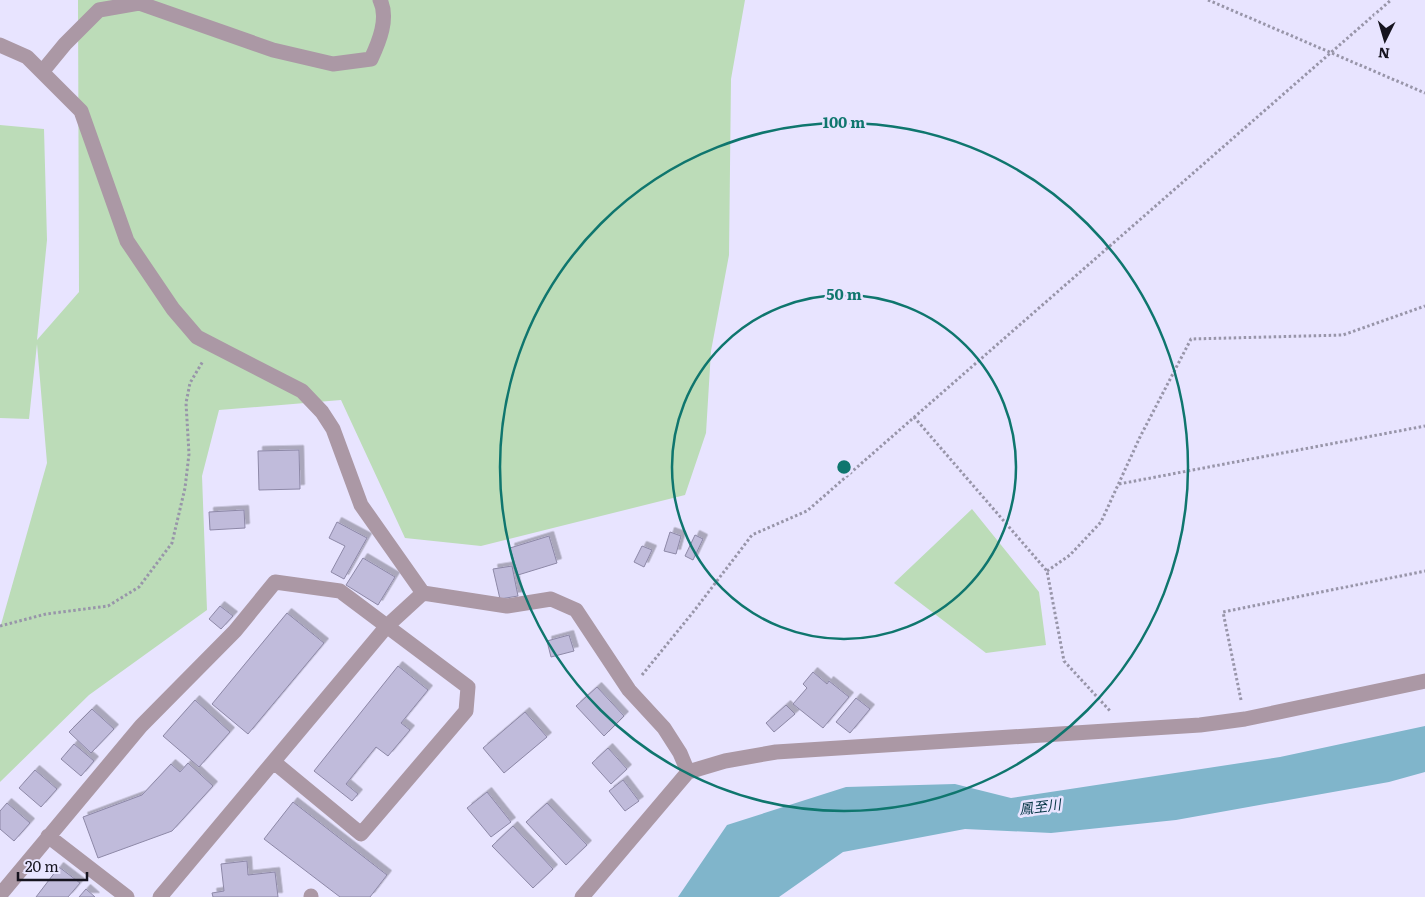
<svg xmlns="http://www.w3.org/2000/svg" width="1425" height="897" viewBox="0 0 1425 897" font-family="Literata,'Noto Sans JP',serif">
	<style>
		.green { fill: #bcdcb8 }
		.water { fill: #80b5cb }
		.building { fill: #c0bbdb; stroke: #8d88a7; filter: url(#shadow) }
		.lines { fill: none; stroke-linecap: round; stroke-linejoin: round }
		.path { stroke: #9895a9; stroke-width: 3; stroke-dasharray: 2.5 2.5; stroke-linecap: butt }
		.minor { stroke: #ab98a5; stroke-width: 15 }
		.ring { fill: none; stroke: #0f766e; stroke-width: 2.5 }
		.labels { text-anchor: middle; stroke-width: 5; stroke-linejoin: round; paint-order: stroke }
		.water-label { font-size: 14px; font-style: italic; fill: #053646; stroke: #e8e4ff }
		.centre { fill: #0f766e; stroke: #e8e4ff; stroke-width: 2.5 }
		.ring-label { font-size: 15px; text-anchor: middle; font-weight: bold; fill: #0f766e; stroke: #e8e4ff; stroke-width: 5; stroke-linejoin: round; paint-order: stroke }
	</style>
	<defs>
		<filter id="shadow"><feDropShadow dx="4.5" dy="-4.5" stdDeviation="0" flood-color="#0004"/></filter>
	</defs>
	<rect width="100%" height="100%" fill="#e8e4ff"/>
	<!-- green -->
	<path class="green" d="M 78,0 L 745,0 L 731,79 L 729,255 L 711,351 L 706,433 L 685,495 L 481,546 L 405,538 L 341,400 L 219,410 L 202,476 L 207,610 L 89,695 L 0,782 L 0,628 L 47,463 L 37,344 L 29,419 L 0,418 L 0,125 L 44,129 L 47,240 L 37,340 L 79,292 Z
		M 972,509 L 1039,592 L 1046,645 L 986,653 L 894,583 Z"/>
	<!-- water -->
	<path class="water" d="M 1425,726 L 1425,772 L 1389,782 L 1176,820 L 1051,833 L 965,829 L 843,852 L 779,897 L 678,897 L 727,825 L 846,787 L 955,784 L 1011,798 L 1280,757 Z"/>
	<!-- building -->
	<path class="building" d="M 299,450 L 300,489 L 259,490 L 258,451 Z
		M 244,510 L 245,528 L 210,530 L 209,512 Z
		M 337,522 L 367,538 L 344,579 L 331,572 L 345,546 L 329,538 Z
		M 670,532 L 681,536 L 676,554 L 664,551 Z
		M 695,535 L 703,539 L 693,560 L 685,556 Z
		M 549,536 L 557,563 L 518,575 L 510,548 Z
		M 642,546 L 652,550 L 644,567 L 634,562 Z
		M 363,558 L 395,577 L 378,605 L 346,585 Z
		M 512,566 L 518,596 L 500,599 L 493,569 Z
		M 220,606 L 233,616 L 221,629 L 209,619 Z
		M 287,613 L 324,643 L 248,734 L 212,704 Z
		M 569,635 L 574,651 L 551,657 L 547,641 Z
		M 398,666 L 428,690 L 401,723 L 410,730 L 388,756 L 376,747 L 346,784 L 358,794 L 352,801 L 314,771 Z
		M 813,672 L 827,684 L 829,681 L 849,697 L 823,728 L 793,704 L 807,688 L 803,684 Z
		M 597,687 L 624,716 L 604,736 L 576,706 Z
		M 856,698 L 870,709 L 850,733 L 836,722 Z
		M 195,700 L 230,732 L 199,767 L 163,736 Z
		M 786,705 L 795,714 L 774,732 L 766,723 Z
		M 92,709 L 114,729 L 91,753 L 69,732 Z
		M 525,712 L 547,737 L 504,773 L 483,748 Z
		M 74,744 L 94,761 L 81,776 L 61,759 Z
		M 608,748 L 627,769 L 611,784 L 592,763 Z
		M 188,763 L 213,786 L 172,831 L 98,858 L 83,817 L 142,795 L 171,764 L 180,772 Z
		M 35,770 L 57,789 L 41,807 L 19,788 Z
		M 623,780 L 639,801 L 625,811 L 609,791 Z
		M 487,792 L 511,822 L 491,837 L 467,808 Z
		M 293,802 L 387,875 L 370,897 L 340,897 L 264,839 Z
		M 7,803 L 30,823 L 14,841 L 0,829 L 0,811 Z
		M 547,803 L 587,845 L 566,865 L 526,822 Z
		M 513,826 L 553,869 L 533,888 L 492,846 Z
		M 247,861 L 248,875 L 275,872 L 278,897 L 213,897 L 212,893 L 224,891 L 221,864 Z
		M 59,867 L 80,883 L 68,897 L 36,897 Z
		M 86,889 L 95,897 L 79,897 Z"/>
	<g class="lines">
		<!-- path -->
		<path class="path" d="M 1208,0 L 1425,93
			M 914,417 L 1047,571 L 1064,661 L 1111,712
			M 1119,484 L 1425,426
			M 1047,571 L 1070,555 L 1101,522 L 1140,437 L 1191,339 L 1343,335 L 1425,306
			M 0,626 L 46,614 L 108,606 L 139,587 L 172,543 L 185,488 L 189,454 L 186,403 L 190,383 L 203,361
			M 642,675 L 694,611 L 752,535 L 807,511 L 1391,0
			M 1241,700 L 1223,612 L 1425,571"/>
		<!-- minor -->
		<path class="minor" d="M 0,45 L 27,57 L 81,111 L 127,241 L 173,309 L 197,337 L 302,391 L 322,412 L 333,429 L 361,505 L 423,593 L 507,606 L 551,599 L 576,610 L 629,690 L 664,728 L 680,753 L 688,772
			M 42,72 L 65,44 L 99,10 L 139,3 L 273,50 L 333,64 L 371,59 C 379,42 389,18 380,0
			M 48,836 L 127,897
			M 0,895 L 141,726 L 235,631 L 275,582 L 340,591 L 468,687 L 466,711 L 361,834 L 275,763
			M 160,897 L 387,626 L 423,593
			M 311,897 L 311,896
			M 582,897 L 688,772 L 725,761 L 776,752 L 1200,725 L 1245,719 L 1425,681"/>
	</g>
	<!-- distance rings -->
	<g class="ring">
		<circle cx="844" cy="467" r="172"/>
		<circle cx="844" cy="467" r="344"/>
	</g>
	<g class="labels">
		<!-- water labels -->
		<g class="water-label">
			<text transform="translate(1040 807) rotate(-7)" y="5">鳳至川</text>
		</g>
	</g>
	<circle cx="844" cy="467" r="8" class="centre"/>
	<g class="ring-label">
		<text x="844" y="128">100 m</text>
		<text x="844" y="300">50 m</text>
	</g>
	<!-- north arrow -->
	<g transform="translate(1385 40) rotate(185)" stroke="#e8e4ff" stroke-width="4" paint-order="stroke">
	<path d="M0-4L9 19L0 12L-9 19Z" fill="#16141f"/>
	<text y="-8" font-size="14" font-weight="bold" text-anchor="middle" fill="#16141f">N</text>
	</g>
	<!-- scale -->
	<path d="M18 872v8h69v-8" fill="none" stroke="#16141f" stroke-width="2.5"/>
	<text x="25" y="872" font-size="15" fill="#16141f" stroke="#e8e4ff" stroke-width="4" paint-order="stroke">20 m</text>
</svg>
